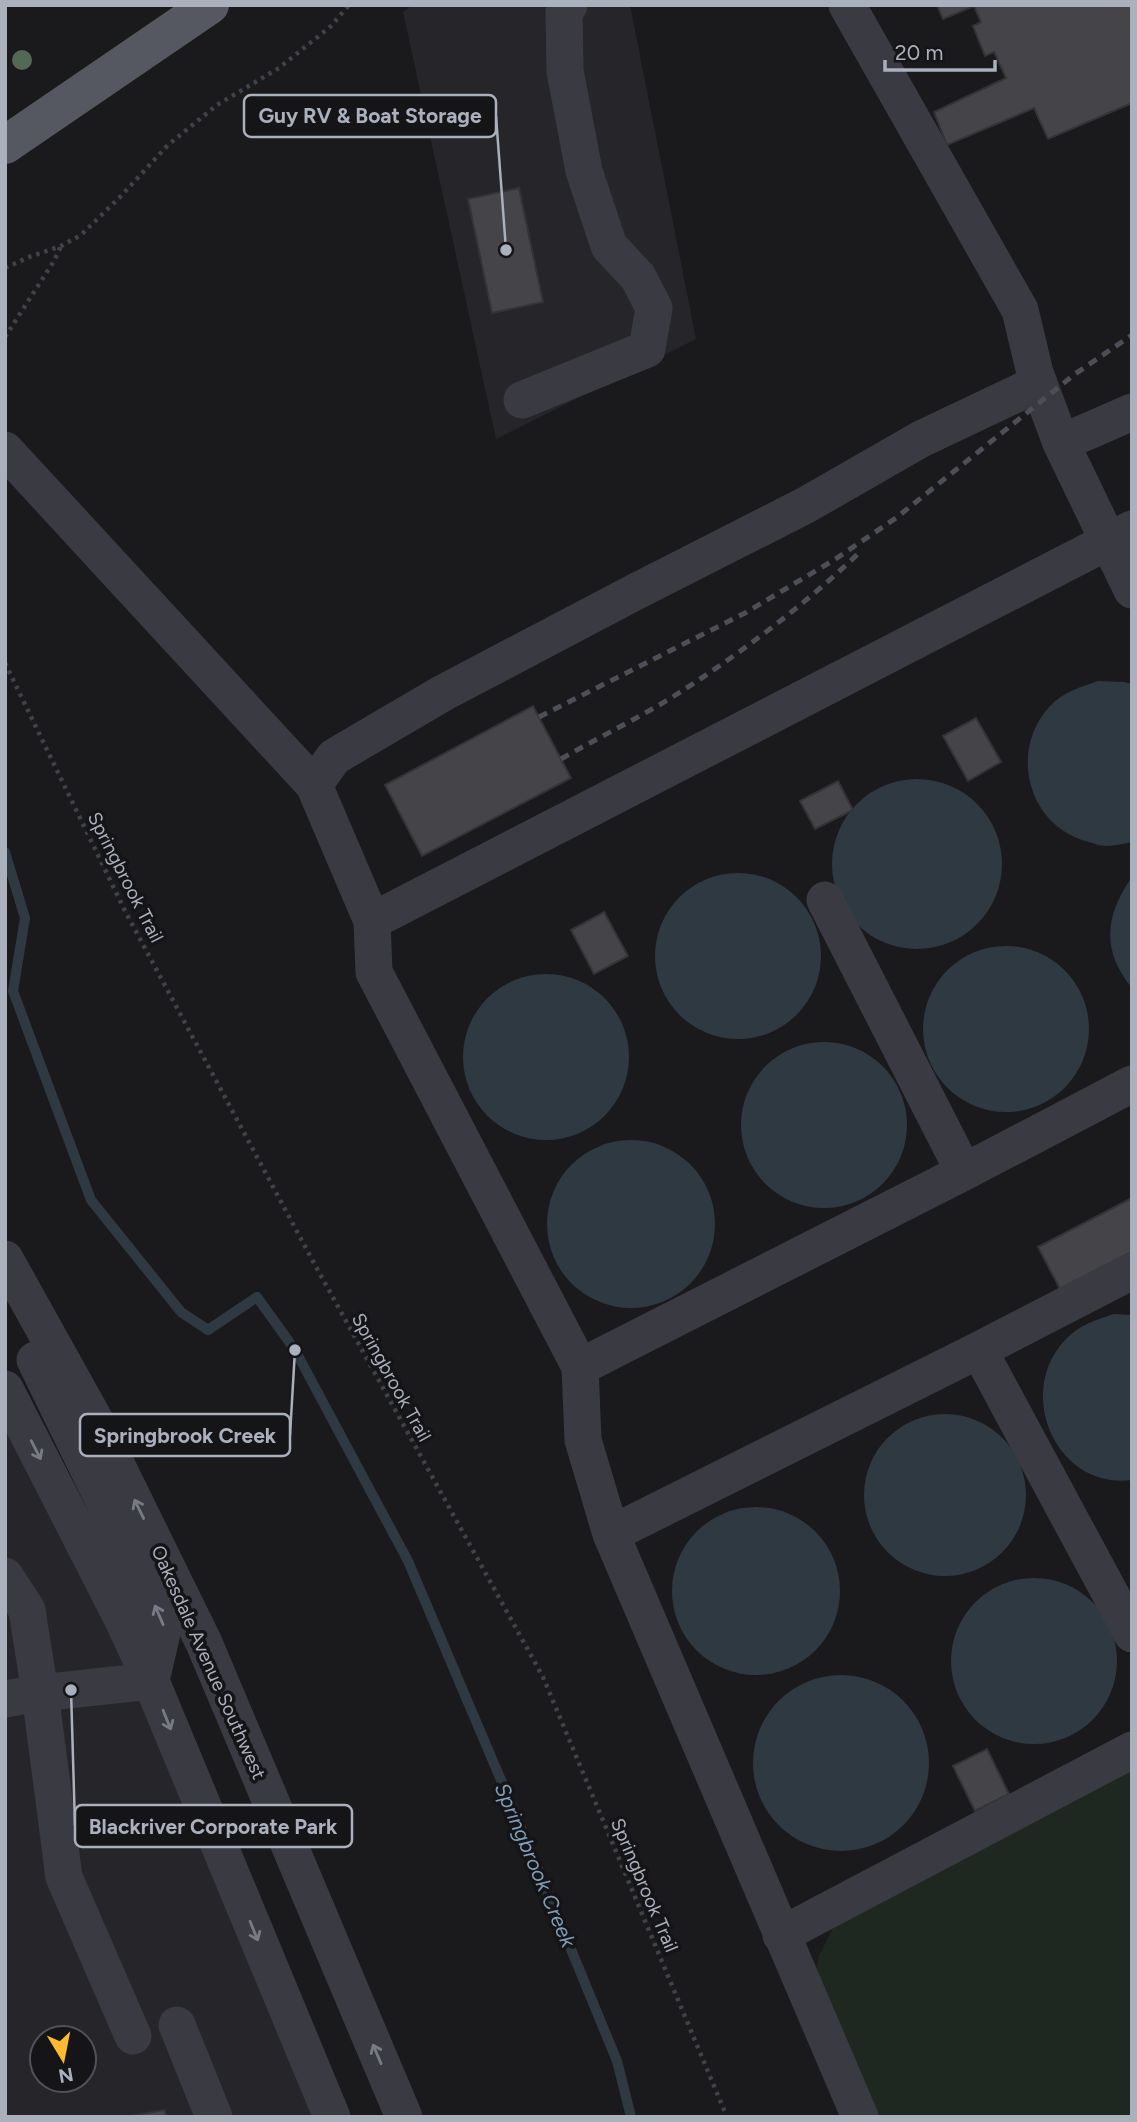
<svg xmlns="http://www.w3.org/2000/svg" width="1137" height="2122" viewBox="0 0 1137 2122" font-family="Figtree,sans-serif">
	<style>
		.built { fill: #262529; fill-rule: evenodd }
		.green { fill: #1f2820 }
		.water { fill: #2e3942 }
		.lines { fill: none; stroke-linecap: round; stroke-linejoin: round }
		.stream { stroke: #2e3942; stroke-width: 10 }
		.building { fill: #444449; stroke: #333338; stroke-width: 2 }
		.path { stroke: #404249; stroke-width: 4.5; stroke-dasharray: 3.5 5; stroke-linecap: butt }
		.minor { stroke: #3a3b42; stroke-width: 37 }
		.major { stroke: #565861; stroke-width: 38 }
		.rail { stroke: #4d4f57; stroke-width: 5; stroke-dasharray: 9 7; stroke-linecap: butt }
		.tree { fill: #536955 }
		.oneway { stroke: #787b86 }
		.labels { text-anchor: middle; stroke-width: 7; stroke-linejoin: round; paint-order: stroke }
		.street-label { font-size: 19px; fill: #abb0bd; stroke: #151417 }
		.water-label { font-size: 21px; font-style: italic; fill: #809eba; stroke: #151417 }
		.leader { fill: none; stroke: #abb0bd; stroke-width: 2.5 }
		.callout-dot { fill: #abb0bd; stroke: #151417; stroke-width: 2.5 }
		.callout { fill: #151417; stroke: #abb0bd; stroke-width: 2.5 }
		.callout-label { font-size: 21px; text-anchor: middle; font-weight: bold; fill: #abb0bd }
	</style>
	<rect width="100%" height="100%" fill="#1a1a1c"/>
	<!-- built -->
	<path class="built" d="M 412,5 L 630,5 L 696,339 L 496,439 L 403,12 Z
		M 5,1421 L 46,1482 L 320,2117 L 5,2117 ZM 42,2038 L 84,2038 L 84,2080 L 42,2080 Z"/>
	<!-- green -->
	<path class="green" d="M 1132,1764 L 1132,2117 L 874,2117 L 814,1981 L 819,1956 L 834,1926 Z"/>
	<!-- water -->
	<path class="water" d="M 1098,681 L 1124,682 L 1132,684 L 1132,842 C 1123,844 1113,846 1105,846 C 1100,846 1094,843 1089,842 C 1028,827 1008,751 1050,706 C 1063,692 1081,687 1098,681 Z
		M832 864a85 85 0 1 1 170 0a85 85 0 1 1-170 0Z
		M655 956a83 83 0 1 1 166 0a83 83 0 1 1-166 0Z
		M 1132,877 L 1132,988 C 1101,951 1105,915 1132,877 Z
		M923 1029a83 83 0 1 1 166 0a83 83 0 1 1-166 0Z
		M463 1057a83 83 0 1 1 166 0a83 83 0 1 1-166 0Z
		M741 1125a83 83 0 1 1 166 0a83 83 0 1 1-166 0Z
		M547 1224a84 84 0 1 1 168 0a84 84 0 1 1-168 0Z
		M 1114,1314 L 1132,1315 L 1132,1480 C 1056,1490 1014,1392 1066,1339 C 1079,1325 1096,1320 1114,1314 Z
		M864 1495a81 81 0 1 1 162 0a81 81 0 1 1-162 0Z
		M672 1591a84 84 0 1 1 168 0a84 84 0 1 1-168 0Z
		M951 1661a83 83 0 1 1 166 0a83 83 0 1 1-166 0Z
		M753 1763a88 88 0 1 1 176 0a88 88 0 1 1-176 0Z"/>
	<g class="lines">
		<!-- stream -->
		<path class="stream" d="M 5,852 L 25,918 L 13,991 L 91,1200 L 181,1312 L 208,1330 L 257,1297 L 295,1350 L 408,1561 L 512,1806 L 617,2061 L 631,2117"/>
	</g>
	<!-- building -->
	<path class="building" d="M 937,5 L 1132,5 L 1132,103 L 1048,139 L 1034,108 L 947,145 L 934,112 L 1006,78 L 994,52 L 985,56 L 973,26 L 981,22 L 974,6 L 943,19 Z
		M 519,188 L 543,302 L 492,313 L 468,199 Z
		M 533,706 L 571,778 L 422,856 L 385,785 Z
		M 976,718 L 1001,762 L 968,781 L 943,736 Z
		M 838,781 L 853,810 L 815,829 L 800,801 Z
		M 604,912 L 628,956 L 594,974 L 571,930 Z
		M 1132,1198 L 1132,1252 L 1060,1289 L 1038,1247 Z
		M 987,1749 L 1009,1794 L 975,1811 L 953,1766 Z
		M 164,2110 L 167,2117 L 125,2117 Z"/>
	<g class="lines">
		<!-- path -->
		<path class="path" d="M 5,268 L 29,257 L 61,246 L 81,235 L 121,196 L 168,145 L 217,105 L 279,68 L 330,27 L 349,5
			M 5,337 L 54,261 L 61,246
			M 5,663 L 125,911 L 315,1265 L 543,1677 L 727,2117"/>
		<!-- minor -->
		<path class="minor" d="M 847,5 L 1020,310 L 1035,373 L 1061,443 L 1132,590
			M 522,400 L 647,349 L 654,308 L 638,277 L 609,246 L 584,171 L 565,71 L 564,12 L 569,5
			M 1061,443 L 1132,412
			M 5,450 L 314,785 L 372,921 L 374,972 L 580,1367 L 583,1440 L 611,1534 L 860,2117
			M 314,785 L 334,757 L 443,693 L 635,592 L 806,505 L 921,439 L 1039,383
			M 825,900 L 964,1172
			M 372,921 L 1132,529
			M 5,1259 L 93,1417 L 204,1643 L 404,2117
			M 979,1350 L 1132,1634
			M 580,1367 L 964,1172 L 1132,1084
			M 5,1389 L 124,1622 L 151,1681 L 332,2117
			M 611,1534 L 979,1350 L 1132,1271
			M 5,1576 L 27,1610 L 40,1693 L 64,1877 L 133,2036
			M 5,1699 L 40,1693 L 151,1681 L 164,1624 L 35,1360
			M 781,1935 L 1132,1750
			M 177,2025 L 214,2117"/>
		<!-- major -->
		<path class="major" d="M 5,145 L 210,5"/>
		<!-- rail -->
		<path class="rail" d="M 539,717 L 745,613 L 834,560 L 896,518 L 1075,374 L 1132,335
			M 561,759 C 601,736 643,716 682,691 C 745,650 807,603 862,550"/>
	</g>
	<!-- trees -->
	<circle class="tree" cx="22" cy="60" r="10"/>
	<!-- one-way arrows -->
	<defs><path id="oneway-shaft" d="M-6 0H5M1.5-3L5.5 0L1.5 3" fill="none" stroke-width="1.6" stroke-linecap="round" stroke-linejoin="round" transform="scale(1.75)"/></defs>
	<g class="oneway">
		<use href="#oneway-shaft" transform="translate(36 1450) rotate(63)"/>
		<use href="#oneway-shaft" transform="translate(139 1509) rotate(-116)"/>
		<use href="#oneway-shaft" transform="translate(159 1615) rotate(-113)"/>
		<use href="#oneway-shaft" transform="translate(167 1720) rotate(68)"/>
		<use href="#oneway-shaft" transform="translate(254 1931) rotate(68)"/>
		<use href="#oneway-shaft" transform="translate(377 2054) rotate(-113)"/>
	</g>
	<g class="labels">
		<!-- street labels -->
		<g class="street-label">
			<text transform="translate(126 877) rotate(63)" y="7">Springbrook Trail</text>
			<text transform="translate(392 1377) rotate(61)" y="7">Springbrook Trail</text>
			<text transform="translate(209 1662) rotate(66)" y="7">Oakesdale Avenue Southwest</text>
			<text transform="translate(645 1885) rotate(67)" y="7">Springbrook Trail</text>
		</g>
		<!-- water labels -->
		<g class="water-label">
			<text transform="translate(535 1865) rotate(67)" y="7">Springbrook Creek</text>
		</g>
	</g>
	<!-- callouts -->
	<path class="leader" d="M506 250L496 116M295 1350L290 1435M71 1690L75 1826"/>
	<g class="callout-dot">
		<circle cx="506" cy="250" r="7"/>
		<circle cx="295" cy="1350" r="7"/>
		<circle cx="71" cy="1690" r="7"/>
	</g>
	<g class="callout">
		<rect x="244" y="95" width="252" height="42" rx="7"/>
		<rect x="80" y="1414" width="210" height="42" rx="7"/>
		<rect x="75" y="1805" width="277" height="42" rx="7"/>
	</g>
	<g class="callout-label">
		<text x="370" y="123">Guy RV &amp; Boat Storage</text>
		<text x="185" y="1443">Springbrook Creek</text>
		<text x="213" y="1834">Blackriver Corporate Park</text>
	</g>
	<!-- border -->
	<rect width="1137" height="2122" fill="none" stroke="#abb0bd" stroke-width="14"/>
	<!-- north arrow -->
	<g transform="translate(63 2059) rotate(170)"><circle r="33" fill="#151417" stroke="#515259" stroke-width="2"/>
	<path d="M0-5L12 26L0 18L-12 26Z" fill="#ffbb2f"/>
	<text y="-10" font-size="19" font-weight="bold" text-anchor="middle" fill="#abb0bd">N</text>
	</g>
	<!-- scale -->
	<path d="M885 60v10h110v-10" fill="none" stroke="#abb0bd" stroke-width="3.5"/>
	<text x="895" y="60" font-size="21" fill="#abb0bd" stroke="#151417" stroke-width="5" paint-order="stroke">20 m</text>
</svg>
